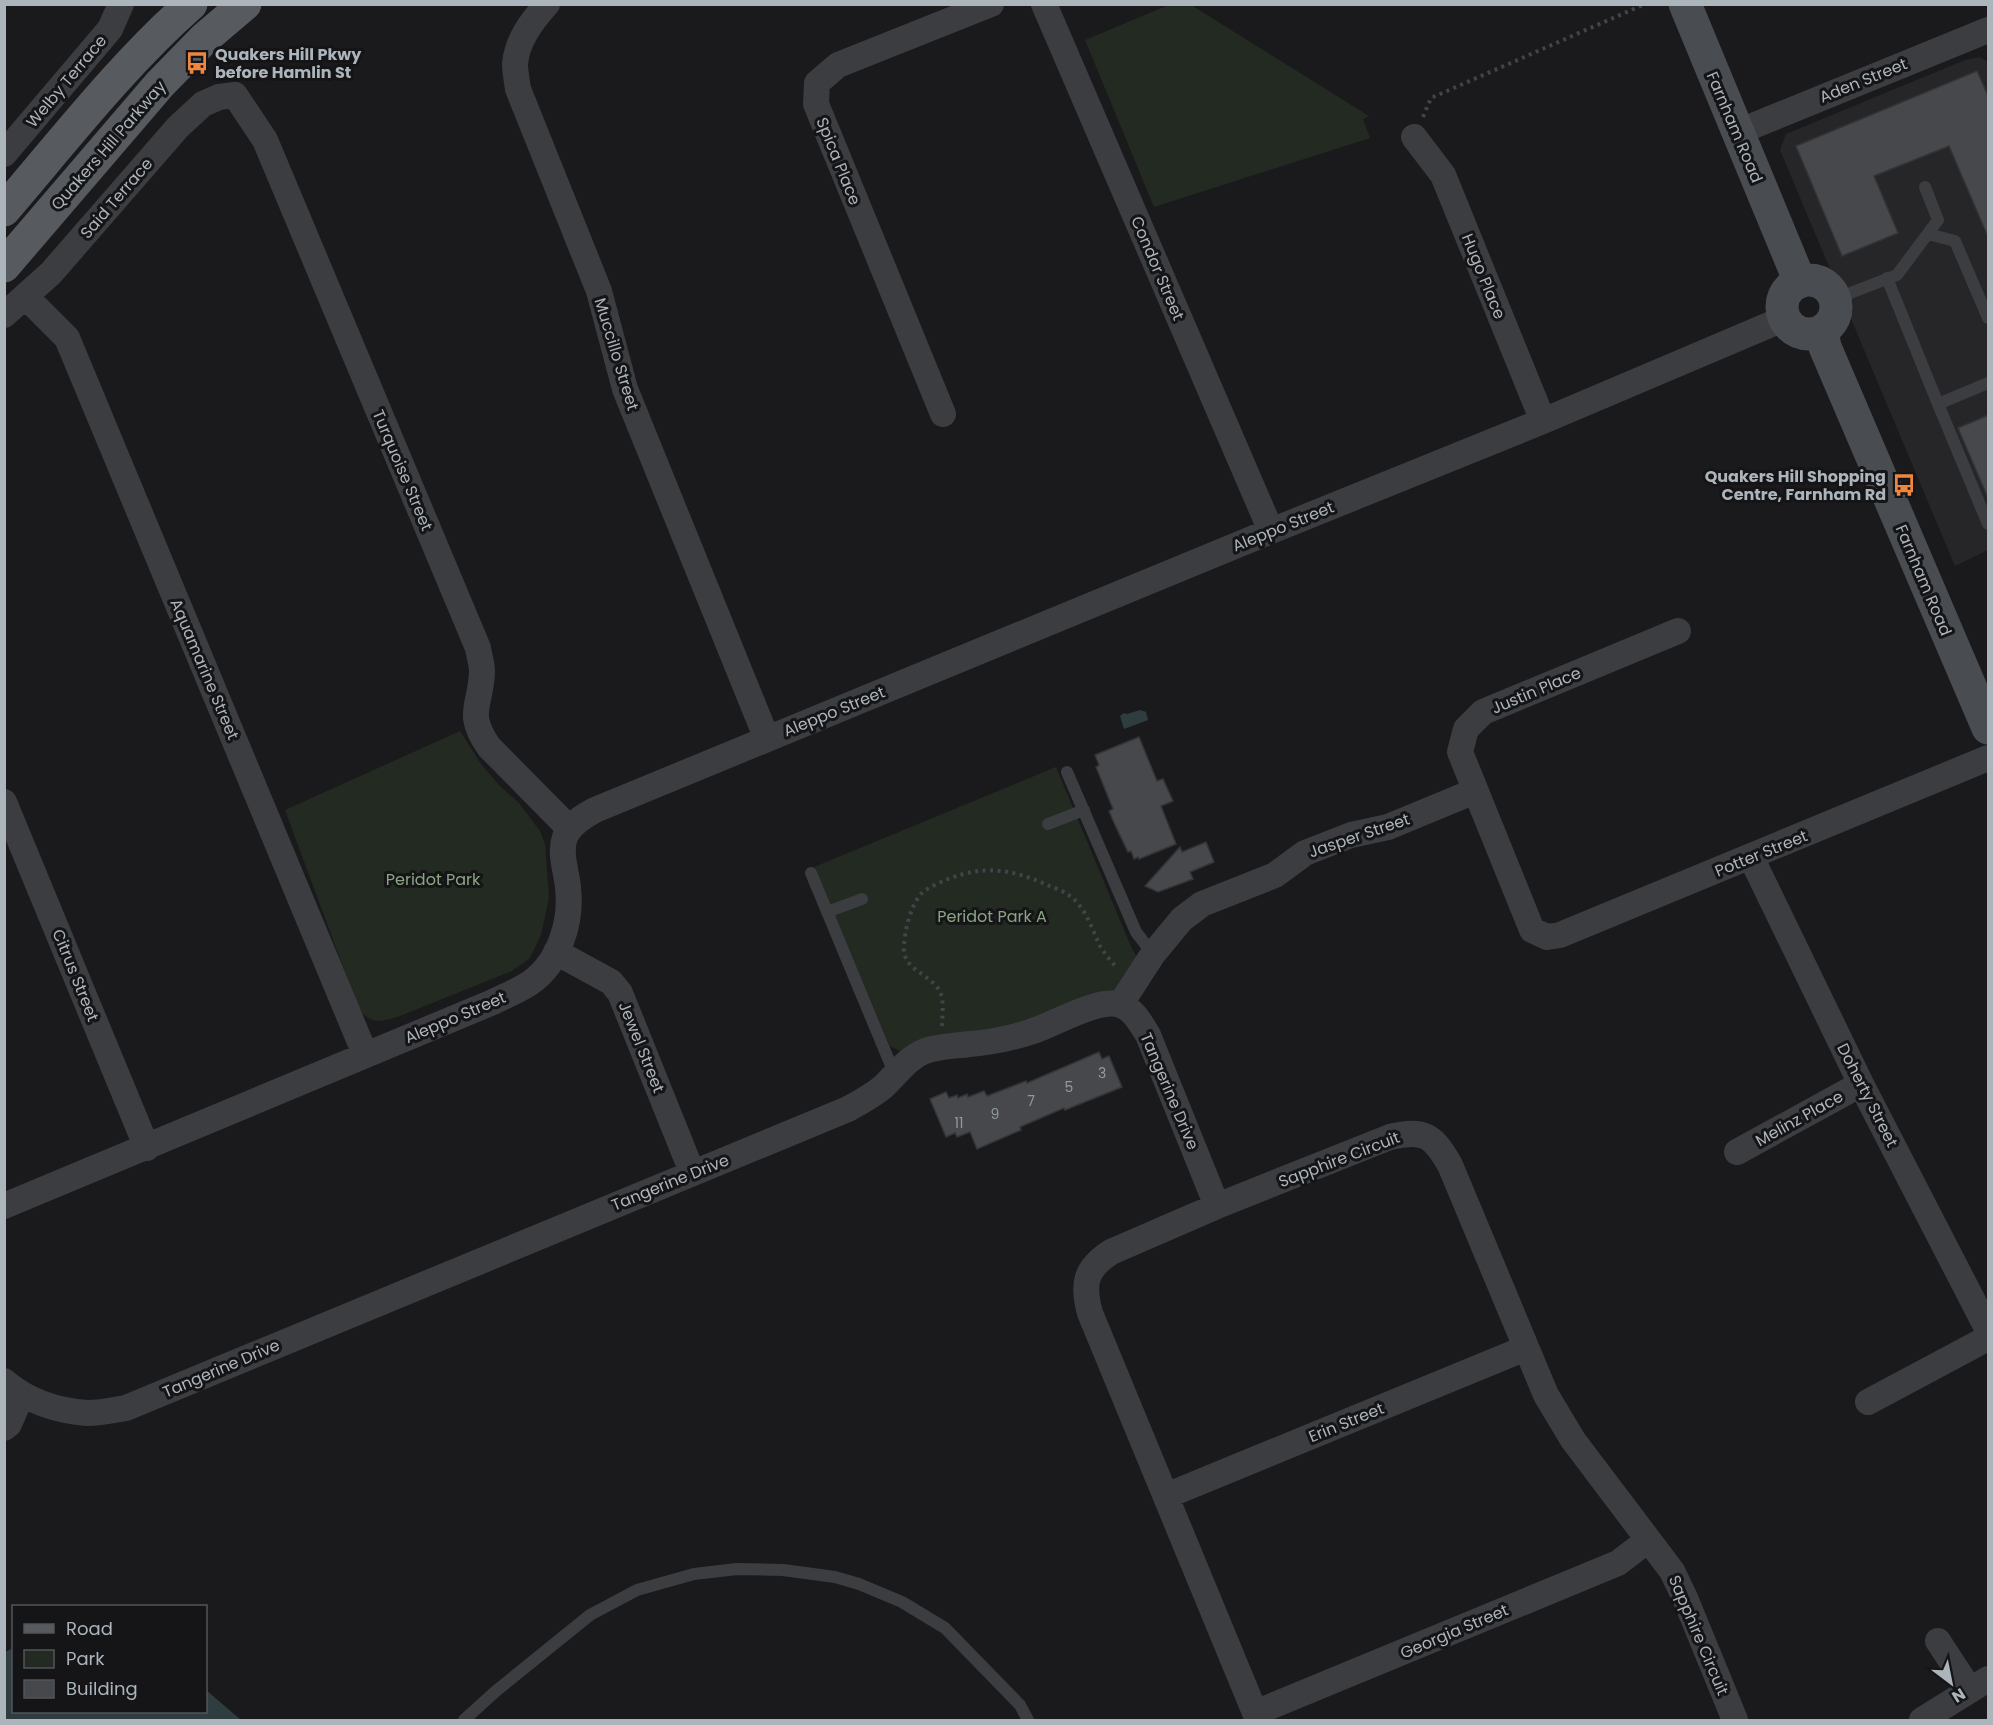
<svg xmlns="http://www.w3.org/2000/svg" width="1993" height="1725" viewBox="0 0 1993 1725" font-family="Poppins,sans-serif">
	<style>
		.built { fill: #262629 }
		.green { fill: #222a21 }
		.water { fill: #303d40 }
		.building { fill: #46484c; stroke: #343538; stroke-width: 1.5 }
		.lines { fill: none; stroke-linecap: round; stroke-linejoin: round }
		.path { stroke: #414448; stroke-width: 4; stroke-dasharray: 3 4.5; stroke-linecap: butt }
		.lane { stroke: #3b3d41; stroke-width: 12 }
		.street { stroke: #3b3d41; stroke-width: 26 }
		.secondary { stroke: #494d51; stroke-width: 33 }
		.primary { stroke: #575b60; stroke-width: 33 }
		.labels { text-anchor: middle; stroke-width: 6; stroke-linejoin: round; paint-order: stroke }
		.number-label { font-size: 14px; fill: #929a9f }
		.poi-label { font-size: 16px; font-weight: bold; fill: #acb5bb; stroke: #151517; text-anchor: start }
		.street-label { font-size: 16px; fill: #acb5bb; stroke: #151517 }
		.park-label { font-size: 16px; fill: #8ba584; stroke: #151517 }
	</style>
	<rect width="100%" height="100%" fill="#1a1a1c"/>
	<!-- built -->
	<path class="built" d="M 1980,57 L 1988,62 L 1988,550 L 1955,566 L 1780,150 L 1786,134 L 1965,60 Z"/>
	<!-- green -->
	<path class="green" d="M 1171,4 L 1191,5 L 1369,116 L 1363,119 L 1370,138 L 1154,207 L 1085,40 Z
		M 460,731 L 481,764 L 499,785 L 519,803 L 540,831 L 545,844 L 549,898 L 541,935 L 530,958 L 512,971 L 400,1016 C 381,1022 373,1025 359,1010 L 285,810 Z
		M 1056,767 L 1132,949 L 1140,962 L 1118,990 L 1052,1014 L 903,1053 L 890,1046 L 814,867 Z"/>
	<!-- water -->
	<path class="water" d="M 1140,710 L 1146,712 L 1148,720 L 1124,729 L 1120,716 L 1124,713 L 1127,714 Z
		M 13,1648 L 14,1712 L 206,1712 L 206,1690 L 241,1720 L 5,1720 L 5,1652 Z"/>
	<!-- building -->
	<path class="building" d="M 1977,71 L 1989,98 L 1989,239 L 1949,146 L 1874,176 L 1898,233 L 1842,256 L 1796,146 Z
		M 1989,415 L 1989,500 L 1958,428 Z
		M 1139,737 L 1157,781 L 1163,779 L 1173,801 L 1161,806 L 1176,844 L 1139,859 L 1138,857 L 1134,859 L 1131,851 L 1128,852 L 1115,825 L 1109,811 L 1113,809 L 1096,767 L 1099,765 L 1095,755 Z
		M 1206,842 L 1214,862 L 1190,872 L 1193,879 L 1158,892 L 1145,886 L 1180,847 L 1182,852 Z
		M 1099,1052 L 1102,1059 L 1109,1056 L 1122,1087 L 1065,1110 L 1064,1108 L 1020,1127 L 1021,1130 L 977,1149 L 970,1132 L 957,1137 L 955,1133 L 946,1137 L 930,1099 L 946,1092 L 949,1098 L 957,1095 L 958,1098 L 967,1094 L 968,1097 L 984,1091 L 987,1096 L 1026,1081 L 1027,1083 Z"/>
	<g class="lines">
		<!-- path -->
		<path class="path" d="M 1423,117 L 1431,98 L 1645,4
			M 942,1026 C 942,1015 945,1000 939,990 C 929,973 902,970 904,946 C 905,930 910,907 921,894 C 928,887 939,883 948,879 C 984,865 1011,869 1045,884 C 1053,888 1063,890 1070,896 C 1086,908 1092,929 1100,946 C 1105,954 1111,961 1117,968"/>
		<!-- lane -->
		<path class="lane" d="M 1928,234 L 1955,241 L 1988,318
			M 1887,278 L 1938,404 L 1988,383
			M 1835,299 L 1897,275 L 1938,220 L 1925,187
			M 1938,404 L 1988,524
			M 1067,772 L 1136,932 L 1153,954
			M 1048,824 L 1084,810
			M 811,873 L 895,1075
			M 827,912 L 862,899
			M 464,1720 L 496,1691 L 590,1615 L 637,1590 L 694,1574 L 737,1569 L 783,1570 L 835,1577 L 859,1584 L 902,1602 L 945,1628 L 1020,1705 L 1028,1720"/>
		<!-- street -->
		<path class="street" d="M 547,4 C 532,21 517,40 515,64 C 515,72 517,81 518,89 L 599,291 L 625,389 L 767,739
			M 1044,4 L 1271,531
			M 1738,132 L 1988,30
			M 1414,137 L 1443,175 L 1543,421
			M 4,154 L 110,29 L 121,4
			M 26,297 L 67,338 L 365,1054
			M 4,315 L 51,273 L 178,127 L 203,104 L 219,97 L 235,95 L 265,140 L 478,648 C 479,655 482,664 482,671 C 481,707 465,712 489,747 L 570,829
			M 943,414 L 816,104 L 817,83 L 838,65 L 991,4
			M 1678,631 L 1483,712 L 1466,729 L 1460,752 L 1532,930 L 1547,937 L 1560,935 L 1988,758
			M 4,802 L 147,1148
			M 1751,857 L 1861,1084 L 1988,1330
			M 556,952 L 611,982 L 620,993 L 692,1172
			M 1120,1005 L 1153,954 L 1182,919 L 1202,904 L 1275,875 L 1305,853 L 1351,835 L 1388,827 L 1475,791
			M 1737,1152 L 1861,1084
			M 4,1206 L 493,1002 C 505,996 518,991 530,983 C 559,963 572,922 568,888 C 567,872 559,854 565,837 C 570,824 584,816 595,810 L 1271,531 L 1543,421 L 1776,322 L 1784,316
			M 4,1381 C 27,1401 58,1411 88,1413 C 100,1413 114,1410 126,1408 L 848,1109 C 861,1102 872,1096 883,1087 C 896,1075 907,1058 925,1051 C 939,1046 955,1046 970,1044 C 991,1042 1013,1038 1033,1031 C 1055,1024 1099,997 1121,1005 C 1134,1010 1141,1024 1148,1035 L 1217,1206
			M 1868,1402 L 1988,1338
			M 4,1428 L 9,1424 L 22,1394
			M 1166,1496 L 1526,1348
			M 1938,1641 L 1970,1690
			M 1255,1713 L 1618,1563 L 1648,1540
			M 1258,1720 L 1090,1313 C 1082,1284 1085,1269 1111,1252 L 1217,1206 L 1390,1137 C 1424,1129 1433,1135 1450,1165 L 1546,1395 L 1573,1440 L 1672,1571 L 1685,1598 L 1735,1720
			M 1922,1720 L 1988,1679"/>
		<!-- secondary -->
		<path class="secondary" d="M 1685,4 L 1800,282
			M1782 307a27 27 0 1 1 54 0a27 27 0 1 1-54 0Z
			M 1822,331 L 1825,347 L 1988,728"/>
		<!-- primary -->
		<path class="primary" d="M 4,210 C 64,140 122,65 191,4
			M 4,266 L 160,84 L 205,38 L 245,4"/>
	</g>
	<!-- icons -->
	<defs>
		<g id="bus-bare" transform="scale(1.8)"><path d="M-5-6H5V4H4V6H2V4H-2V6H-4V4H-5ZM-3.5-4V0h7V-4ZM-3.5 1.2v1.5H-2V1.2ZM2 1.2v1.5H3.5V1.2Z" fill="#ee8640" stroke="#151517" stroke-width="2.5" paint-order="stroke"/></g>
	</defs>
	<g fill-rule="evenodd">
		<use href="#bus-bare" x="197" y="63"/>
		<use href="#bus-bare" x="1904" y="485"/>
	</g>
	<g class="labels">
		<!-- number labels -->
		<g class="number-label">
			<text x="1102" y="1078">3</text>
			<text x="1069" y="1092">5</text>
			<text x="1031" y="1106">7</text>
			<text x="995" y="1119">9</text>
			<text x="959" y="1128">11</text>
		</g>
		<!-- poi labels -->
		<g class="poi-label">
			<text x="215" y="60">Quakers Hill Pkwy<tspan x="215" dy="18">before Hamlin St</tspan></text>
			<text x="1886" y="482" text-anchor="end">Quakers Hill Shopping<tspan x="1886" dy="18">Centre, Farnham Rd</tspan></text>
		</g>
		<!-- street labels -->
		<g class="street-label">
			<text transform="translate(1863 80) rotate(-22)" y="6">Aden Street</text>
			<text transform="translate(66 81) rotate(-50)" y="6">Welby Terrace</text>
			<text transform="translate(1735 127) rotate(67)" y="6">Farnham Road</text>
			<text transform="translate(108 145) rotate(-49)" y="6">Quakers Hill Parkway</text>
			<text transform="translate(839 161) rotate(68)" y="6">Spica Place</text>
			<text transform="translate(116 198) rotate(-49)" y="6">Said Terrace</text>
			<text transform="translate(1158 268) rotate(67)" y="6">Condor Street</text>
			<text transform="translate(1484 276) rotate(68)" y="6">Hugo Place</text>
			<text transform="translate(617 354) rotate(73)" y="6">Muccillo Street</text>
			<text transform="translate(403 470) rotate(67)" y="6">Turquoise Street</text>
			<text transform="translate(1283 526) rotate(-22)" y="6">Aleppo Street</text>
			<text transform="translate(1924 580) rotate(67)" y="6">Farnham Road</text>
			<text transform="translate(205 669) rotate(67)" y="6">Aquamarine Street</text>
			<text transform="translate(1536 690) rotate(-23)" y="6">Justin Place</text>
			<text transform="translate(834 711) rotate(-22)" y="6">Aleppo Street</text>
			<text transform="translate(1359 835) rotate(-19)" y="6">Jasper Street</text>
			<text transform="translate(1761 853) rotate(-22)" y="6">Potter Street</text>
			<text transform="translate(76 975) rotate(68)" y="6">Citrus Street</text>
			<text transform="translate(455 1017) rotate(-23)" y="6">Aleppo Street</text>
			<text transform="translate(642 1047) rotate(68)" y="6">Jewel Street</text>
			<text transform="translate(1170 1091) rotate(67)" y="6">Tangerine Drive</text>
			<text transform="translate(1868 1095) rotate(63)" y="6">Doherty Street</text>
			<text transform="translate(1799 1118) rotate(-29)" y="6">Melinz Place</text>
			<text transform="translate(1339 1159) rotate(-21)" y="6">Sapphire Circuit</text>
			<text transform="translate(670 1182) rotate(-22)" y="6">Tangerine Drive</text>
			<text transform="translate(221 1368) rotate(-23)" y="6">Tangerine Drive</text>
			<text transform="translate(1346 1422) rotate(-22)" y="6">Erin Street</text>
			<text transform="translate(1454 1631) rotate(-23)" y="6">Georgia Street</text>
			<text transform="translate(1699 1635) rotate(67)" y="6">Sapphire Circuit</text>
		</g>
		<!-- park labels -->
		<g class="park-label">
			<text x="433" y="885">Peridot Park</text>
			<text x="992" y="922">Peridot Park A</text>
		</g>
	</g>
	<!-- border -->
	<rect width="1993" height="1725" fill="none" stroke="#acb5bb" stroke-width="12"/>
	<!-- legend -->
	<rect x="12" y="1605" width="195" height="108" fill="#151517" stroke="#515559" stroke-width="1.5"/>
	<rect x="24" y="1624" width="30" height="9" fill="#575b60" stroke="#515559" stroke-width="1.5"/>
	<text x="66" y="1635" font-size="18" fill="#acb5bb">Road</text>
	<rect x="24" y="1650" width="30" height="18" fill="#222a21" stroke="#515559" stroke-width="1.5"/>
	<text x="66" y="1665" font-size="18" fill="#acb5bb">Park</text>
	<rect x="24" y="1680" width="30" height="18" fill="#46484c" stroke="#515559" stroke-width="1.5"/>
	<text x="66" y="1695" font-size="18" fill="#acb5bb">Building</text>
	<!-- north arrow -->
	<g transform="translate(1951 1683) rotate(148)" stroke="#151517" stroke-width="4.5" paint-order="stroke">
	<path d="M0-4.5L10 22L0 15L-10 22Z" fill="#acb5bb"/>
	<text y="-9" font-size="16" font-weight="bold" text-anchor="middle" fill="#acb5bb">N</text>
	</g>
</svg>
